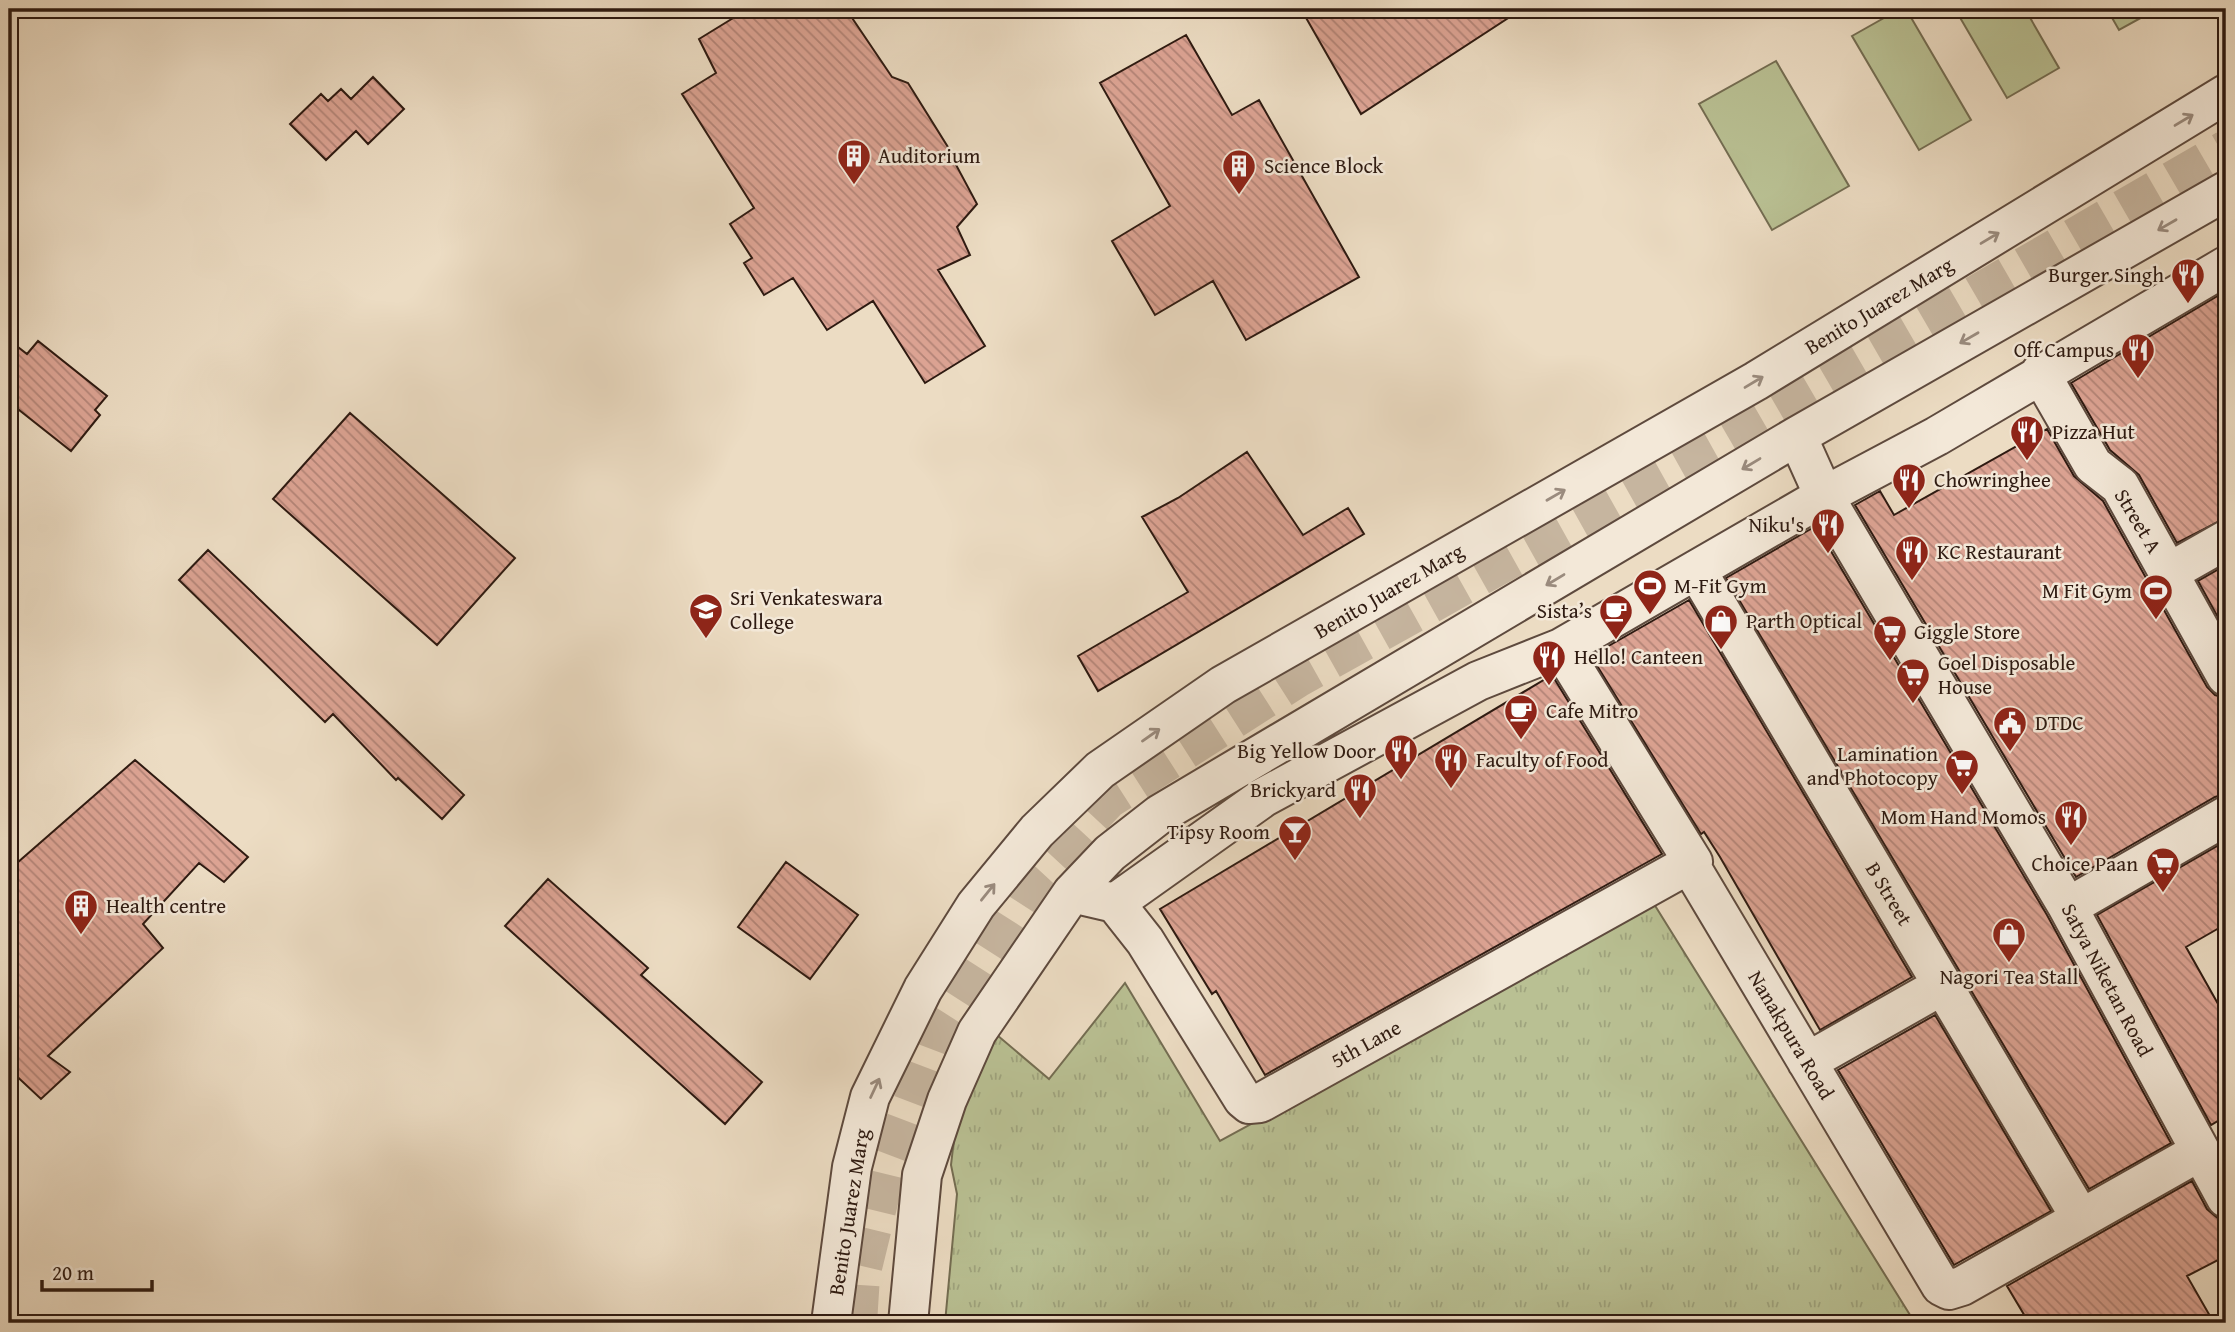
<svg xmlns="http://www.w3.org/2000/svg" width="2235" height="1332" viewBox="0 0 2235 1332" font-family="'Gentium Book Plus',serif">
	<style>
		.park { fill: url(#park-tufts); stroke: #746d52; stroke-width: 2 }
		.pitch { fill: #b9c093; stroke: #746d52; stroke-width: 2 }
		.building { fill: url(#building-back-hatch); stroke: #2e1a11; stroke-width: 2 }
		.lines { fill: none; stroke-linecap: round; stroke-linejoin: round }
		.major-tunnel { stroke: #c6b59f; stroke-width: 38; stroke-dasharray: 38 19; stroke-linecap: butt }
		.minor-casing { stroke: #5e4a3e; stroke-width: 42 }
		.minor { stroke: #f3e8d8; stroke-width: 38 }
		.oneway { stroke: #9a8b7e }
		.labels { text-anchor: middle; stroke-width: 5; stroke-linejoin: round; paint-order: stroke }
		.poi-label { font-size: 21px; fill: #2e1a11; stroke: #f3e8d8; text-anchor: start }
		.street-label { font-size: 21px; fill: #2e1a11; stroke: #f3e8d8 }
	</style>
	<defs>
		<pattern id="park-tufts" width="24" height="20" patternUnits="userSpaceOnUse" patternTransform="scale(1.75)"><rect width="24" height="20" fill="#b9c093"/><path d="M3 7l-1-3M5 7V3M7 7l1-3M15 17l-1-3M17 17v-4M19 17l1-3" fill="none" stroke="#9fa47e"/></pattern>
		<pattern id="building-back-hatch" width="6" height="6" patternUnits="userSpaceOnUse" patternTransform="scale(1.75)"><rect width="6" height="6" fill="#dca393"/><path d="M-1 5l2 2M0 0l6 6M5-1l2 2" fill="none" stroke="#b38477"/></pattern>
	</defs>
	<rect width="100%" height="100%" fill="#ecdcc3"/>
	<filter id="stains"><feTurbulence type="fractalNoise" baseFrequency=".00286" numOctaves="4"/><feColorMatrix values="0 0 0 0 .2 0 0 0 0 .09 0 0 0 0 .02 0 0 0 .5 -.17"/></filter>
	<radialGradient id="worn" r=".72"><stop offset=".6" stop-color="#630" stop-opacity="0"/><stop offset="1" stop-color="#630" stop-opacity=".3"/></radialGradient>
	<!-- park -->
	<path class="park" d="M 1654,904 L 1915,1323 L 945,1323 L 957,1194 L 951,1165 L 958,1105 L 997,1035 L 1049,1079 L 1125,983 L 1220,1141 Z"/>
	<!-- pitch -->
	<path class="pitch" d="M 1900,9 L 1906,9 L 1971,120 L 1919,150 L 1852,36 Z
		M 1955,9 L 2025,9 L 2059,68 L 2007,98 Z
		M 2107,9 L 2157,9 L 2119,30 Z
		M 1776,61 L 1849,186 L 1772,230 L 1699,104 Z"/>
	<!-- building -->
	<path class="building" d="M 748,9 L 846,9 L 892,77 L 908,83 L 956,160 L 955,163 L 977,204 L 957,227 L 970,255 L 938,270 L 985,346 L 925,383 L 873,301 L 827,330 L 793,278 L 764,295 L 744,263 L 752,258 L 730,224 L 754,208 L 682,94 L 716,73 L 699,39 Z
		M 1301,9 L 1522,9 L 1361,114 Z
		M 1186,35 L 1232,115 L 1259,100 L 1359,277 L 1246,340 L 1213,281 L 1155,315 L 1112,241 L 1170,206 L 1100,83 Z
		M 373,77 L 404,109 L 368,144 L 356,131 L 326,160 L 290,124 L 321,94 L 328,101 L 341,89 L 351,99 Z
		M 2226,291 L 2226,518 L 2177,543 L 2139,475 L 2110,450 L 2071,383 Z
		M 9,340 L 27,354 L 38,341 L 107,396 L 95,410 L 100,415 L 71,451 L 9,402 Z
		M 350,413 L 515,558 L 437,645 L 273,499 Z
		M 2047,429 L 2074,476 L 2103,501 L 2207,687 L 2215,695 L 2226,698 L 2226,794 L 2215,797 L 2076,877 L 1855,505 L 1880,491 L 1894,515 Z
		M 1247,452 L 1303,535 L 1348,508 L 1364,534 L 1098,691 L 1078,656 L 1188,592 L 1142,517 L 1178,498 Z
		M 1816,526 L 2047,915 L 2171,1143 L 2089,1189 L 1726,578 Z
		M 208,550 L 464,795 L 442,819 L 398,778 L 396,780 L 333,714 L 325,722 L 179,580 Z
		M 2226,565 L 2226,632 L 2198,581 Z
		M 1689,600 L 1912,977 L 1820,1030 L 1720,857 L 1704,832 L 1701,834 L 1591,656 Z
		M 1552,675 L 1662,854 L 1265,1075 L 1216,991 L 1212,994 L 1160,909 Z
		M 135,760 L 248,857 L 224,882 L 199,863 L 143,924 L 163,948 L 48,1056 L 70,1072 L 41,1099 L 9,1069 L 9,870 Z
		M 2226,841 L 2226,924 L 2186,947 L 2226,1018 L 2226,1116 L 2211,1125 L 2097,915 Z
		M 786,862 L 858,915 L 810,979 L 738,927 Z
		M 548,879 L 648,968 L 641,975 L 762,1082 L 725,1124 L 505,926 Z
		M 1935,1015 L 2051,1211 L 1954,1265 L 1838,1070 Z
		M 2192,1181 L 2207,1209 L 2226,1225 L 2226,1256 L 2187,1276 L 2214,1323 L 2029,1323 L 2007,1286 Z"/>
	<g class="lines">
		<!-- major-tunnel -->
		<path class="major-tunnel" d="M 858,1323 L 861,1276 L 887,1169 L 942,1024 L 1034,880 L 1108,800 L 1297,679 L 1726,439 L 2226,149"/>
		<!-- minor casing -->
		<g class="minor-casing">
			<path id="minor" d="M 2040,373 L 2093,465 L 2120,486 L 2226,676
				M 1797,436 L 1824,496 L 2066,904 L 2226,1198
				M 1697,571 L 2080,1217
				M 2168,573 L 2226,540
				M 1561,648 L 1693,862 L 1691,867 L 1941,1286 L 1949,1290 L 1962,1286 L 2199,1152
				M 1072,893 L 1115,903 L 1264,797 L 1478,681 L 1561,648 L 1824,496 L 1937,436 L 2226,266
				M 1115,903 L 1145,941 L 1243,1099 L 1249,1104 L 1260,1103 L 1693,862
				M 2068,907 L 2226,816
				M 1807,1062 L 1943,985
				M 831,1323 L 852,1167 L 870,1097 L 923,989 L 976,905 L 1037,831 L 1100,770 L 1223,685 L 1756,381 L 2226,94
				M 908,1323 L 922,1175 L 947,1100 L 977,1032 L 1072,893 L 1110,853 L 1160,814 L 1797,436 L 2226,191"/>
		</g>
		<!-- minor -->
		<use href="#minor" class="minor"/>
	</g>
	<!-- one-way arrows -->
	<defs><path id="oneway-shaft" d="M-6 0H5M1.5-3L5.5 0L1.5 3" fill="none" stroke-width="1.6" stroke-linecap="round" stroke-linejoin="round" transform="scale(1.75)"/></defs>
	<g class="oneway">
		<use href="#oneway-shaft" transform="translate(2184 120) rotate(-31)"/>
		<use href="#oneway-shaft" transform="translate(2167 225) rotate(150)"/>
		<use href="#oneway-shaft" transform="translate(1990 238) rotate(-31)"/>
		<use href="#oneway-shaft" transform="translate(1969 338) rotate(150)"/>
		<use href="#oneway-shaft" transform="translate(1754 382) rotate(-31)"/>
		<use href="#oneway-shaft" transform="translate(1751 464) rotate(149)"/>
		<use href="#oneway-shaft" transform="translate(1556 495) rotate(-30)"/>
		<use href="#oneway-shaft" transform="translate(1555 580) rotate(149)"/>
		<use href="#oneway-shaft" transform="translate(1151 735) rotate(-35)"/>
		<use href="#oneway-shaft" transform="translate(988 892) rotate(-51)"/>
		<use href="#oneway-shaft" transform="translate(875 1088) rotate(-65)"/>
	</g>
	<!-- icons -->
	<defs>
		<g id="building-pin" transform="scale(1.75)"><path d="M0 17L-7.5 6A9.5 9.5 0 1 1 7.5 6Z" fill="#8f2418" stroke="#f3e8d8"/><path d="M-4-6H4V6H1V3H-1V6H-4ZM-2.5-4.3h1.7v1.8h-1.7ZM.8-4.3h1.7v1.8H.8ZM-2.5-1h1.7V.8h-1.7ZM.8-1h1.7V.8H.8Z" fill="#fff"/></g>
		<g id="restaurant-pin" transform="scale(1.75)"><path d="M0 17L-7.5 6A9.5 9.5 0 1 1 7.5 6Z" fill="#8f2418" stroke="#f3e8d8"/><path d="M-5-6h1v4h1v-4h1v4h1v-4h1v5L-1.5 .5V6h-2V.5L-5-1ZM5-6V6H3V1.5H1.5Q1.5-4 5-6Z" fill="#fff"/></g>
		<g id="stadium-pin" transform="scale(1.75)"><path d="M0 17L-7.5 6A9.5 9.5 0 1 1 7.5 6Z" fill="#8f2418" stroke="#f3e8d8"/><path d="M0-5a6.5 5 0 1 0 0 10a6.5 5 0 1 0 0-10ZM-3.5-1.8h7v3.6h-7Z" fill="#fff"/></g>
		<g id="university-pin" transform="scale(1.75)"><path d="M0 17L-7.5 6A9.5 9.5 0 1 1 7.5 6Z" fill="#8f2418" stroke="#f3e8d8"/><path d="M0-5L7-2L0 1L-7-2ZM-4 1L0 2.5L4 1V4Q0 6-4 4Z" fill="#fff"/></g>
		<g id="cafe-pin" transform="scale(1.75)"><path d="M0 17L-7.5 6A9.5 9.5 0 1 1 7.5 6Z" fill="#8f2418" stroke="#f3e8d8"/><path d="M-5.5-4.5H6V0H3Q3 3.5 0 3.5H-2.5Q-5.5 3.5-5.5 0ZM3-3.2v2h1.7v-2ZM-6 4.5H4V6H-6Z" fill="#fff"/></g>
		<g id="shop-pin" transform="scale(1.75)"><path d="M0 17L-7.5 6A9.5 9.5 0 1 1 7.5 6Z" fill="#8f2418" stroke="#f3e8d8"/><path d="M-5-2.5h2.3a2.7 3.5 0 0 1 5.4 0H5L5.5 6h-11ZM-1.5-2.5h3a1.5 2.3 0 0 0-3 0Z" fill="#fff"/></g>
		<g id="supermarket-pin" transform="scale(1.75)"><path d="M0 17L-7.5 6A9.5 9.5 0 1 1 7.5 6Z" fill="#8f2418" stroke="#f3e8d8"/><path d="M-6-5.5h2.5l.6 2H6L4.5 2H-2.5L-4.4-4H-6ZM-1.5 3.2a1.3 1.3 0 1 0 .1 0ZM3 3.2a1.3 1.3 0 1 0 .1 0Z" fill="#fff"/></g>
		<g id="civic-pin" transform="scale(1.75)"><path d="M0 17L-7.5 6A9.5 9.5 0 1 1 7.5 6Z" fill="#8f2418" stroke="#f3e8d8"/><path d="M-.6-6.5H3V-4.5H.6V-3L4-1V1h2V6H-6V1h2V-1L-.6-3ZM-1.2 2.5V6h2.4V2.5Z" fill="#fff"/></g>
		<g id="bar-pin" transform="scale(1.75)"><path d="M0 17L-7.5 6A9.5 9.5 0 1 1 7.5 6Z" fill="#8f2418" stroke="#f3e8d8"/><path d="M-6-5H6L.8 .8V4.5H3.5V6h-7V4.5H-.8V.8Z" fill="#fff"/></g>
	</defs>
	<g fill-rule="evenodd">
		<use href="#building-pin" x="854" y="156"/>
		<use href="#building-pin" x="1239" y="166"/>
		<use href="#restaurant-pin" x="2188" y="275"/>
		<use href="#restaurant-pin" x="2138" y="350"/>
		<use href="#restaurant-pin" x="2027" y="432"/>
		<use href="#restaurant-pin" x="1909" y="480"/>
		<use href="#restaurant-pin" x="1828" y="525"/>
		<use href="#restaurant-pin" x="1912" y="552"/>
		<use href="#stadium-pin" x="1650" y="586"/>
		<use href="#stadium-pin" x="2156" y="591"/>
		<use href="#university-pin" x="706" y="610"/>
		<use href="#cafe-pin" x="1616" y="611"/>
		<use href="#shop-pin" x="1721" y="621"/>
		<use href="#supermarket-pin" x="1890" y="632"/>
		<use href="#restaurant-pin" x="1549" y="657"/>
		<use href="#supermarket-pin" x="1913" y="675"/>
		<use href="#cafe-pin" x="1521" y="711"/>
		<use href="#civic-pin" x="2010" y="723"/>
		<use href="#restaurant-pin" x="1401" y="751"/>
		<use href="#restaurant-pin" x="1451" y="760"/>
		<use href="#supermarket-pin" x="1962" y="766"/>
		<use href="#restaurant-pin" x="1360" y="790"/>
		<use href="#restaurant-pin" x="2071" y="817"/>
		<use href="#bar-pin" x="1295" y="832"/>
		<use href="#supermarket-pin" x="2163" y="864"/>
		<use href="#building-pin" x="81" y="906"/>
		<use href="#shop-pin" x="2009" y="934"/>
	</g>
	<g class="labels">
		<!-- poi labels -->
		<g class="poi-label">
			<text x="878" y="163">Auditorium</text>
			<text x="1264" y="173">Science Block</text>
			<text x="2164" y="282" text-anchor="end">Burger Singh</text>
			<text x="2114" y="357" text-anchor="end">Off Campus</text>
			<text x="2052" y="439">Pizza Hut</text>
			<text x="1934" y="487">Chowringhee</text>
			<text x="1804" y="532" text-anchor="end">Niku's</text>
			<text x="1937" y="559">KC Restaurant</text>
			<text x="1674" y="593">M-Fit Gym</text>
			<text x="2132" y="598" text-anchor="end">M Fit Gym</text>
			<text x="730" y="605">Sri Venkateswara<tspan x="730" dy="24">College</tspan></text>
			<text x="1592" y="618" text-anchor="end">Sista’s</text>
			<text x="1746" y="628">Parth Optical</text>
			<text x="1914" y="639">Giggle Store</text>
			<text x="1574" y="664">Hello! Canteen</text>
			<text x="1938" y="670">Goel Disposable<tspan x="1938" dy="24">House</tspan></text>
			<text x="1546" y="718">Cafe Mitro</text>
			<text x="2035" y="730">DTDC</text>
			<text x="1376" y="758" text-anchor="end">Big Yellow Door</text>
			<text x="1938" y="761" text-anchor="end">Lamination<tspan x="1938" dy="24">and Photocopy</tspan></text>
			<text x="1476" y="767">Faculty of Food</text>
			<text x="1336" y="797" text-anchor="end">Brickyard</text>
			<text x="2046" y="824" text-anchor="end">Mom Hand Momos</text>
			<text x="1270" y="839" text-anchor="end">Tipsy Room</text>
			<text x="2138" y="871" text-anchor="end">Choice Paan</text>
			<text x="106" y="913">Health centre</text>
			<text x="2009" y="984" text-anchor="middle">Nagori Tea Stall</text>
		</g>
		<!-- street labels -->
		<g class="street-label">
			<text transform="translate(1879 306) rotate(-31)" y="7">Benito Juarez Marg</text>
			<text transform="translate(2138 521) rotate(59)" y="7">Street A</text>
			<text transform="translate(1389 591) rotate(-30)" y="7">Benito Juarez Marg</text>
			<text transform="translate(1889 894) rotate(59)" y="7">B Street</text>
			<text transform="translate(2107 980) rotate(62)" y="7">Satya Niketan Road</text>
			<text transform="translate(1791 1035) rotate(59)" y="7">Nanakpura Road</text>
			<text transform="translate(1366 1044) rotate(-29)" y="7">5th Lane</text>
			<text transform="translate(849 1212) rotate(-81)" y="7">Benito Juarez Marg</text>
		</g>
	</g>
	<!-- margin -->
	<rect width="2235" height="1332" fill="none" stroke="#ecdcc3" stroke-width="35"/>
	<rect x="10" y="10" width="2214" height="1311" fill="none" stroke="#2e1a11" stroke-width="3.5"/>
	<rect x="18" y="18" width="2200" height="1297" fill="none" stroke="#2e1a11" stroke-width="2"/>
	<!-- scale -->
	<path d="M42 1280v10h110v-10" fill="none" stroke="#2e1a11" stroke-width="3.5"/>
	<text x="52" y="1280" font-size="21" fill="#2e1a11" stroke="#f3e8d8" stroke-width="5" paint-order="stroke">20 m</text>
	<rect width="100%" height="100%" filter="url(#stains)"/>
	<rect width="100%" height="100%" fill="url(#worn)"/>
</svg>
